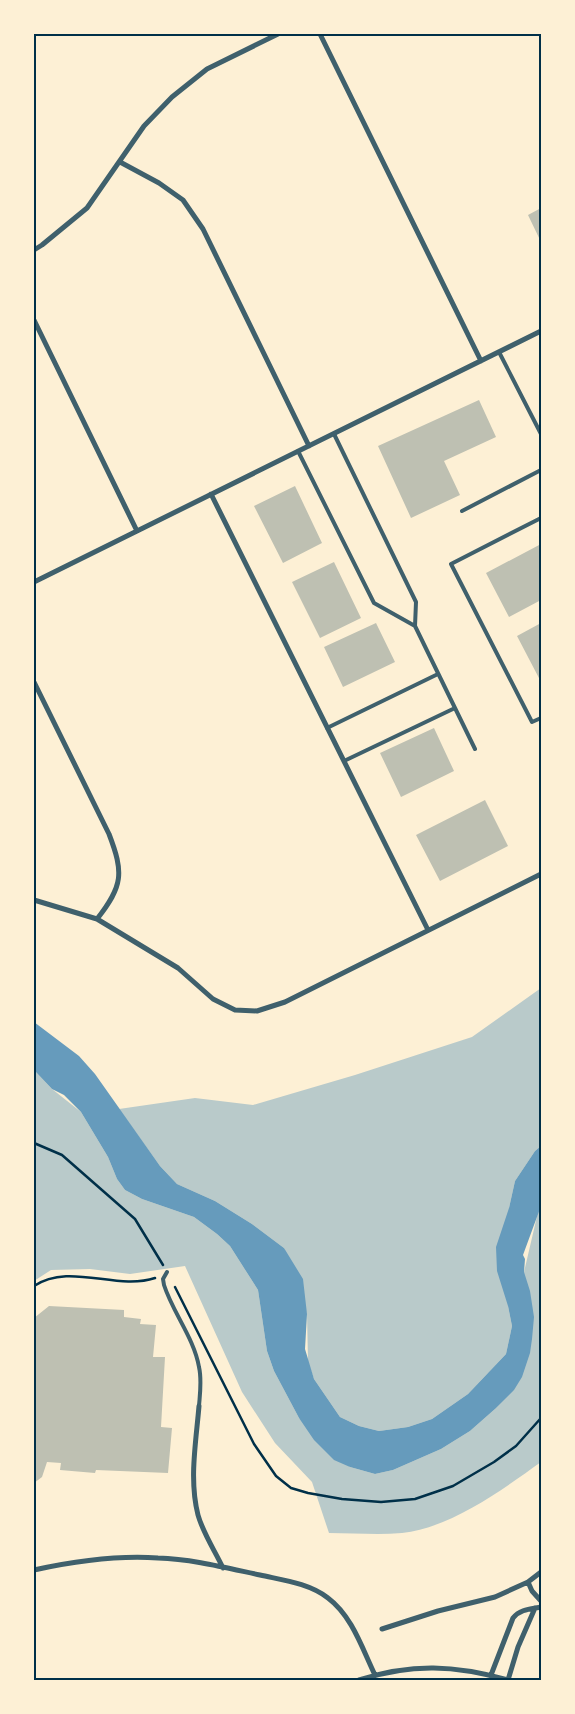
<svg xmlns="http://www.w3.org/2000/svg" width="575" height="1714" viewBox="0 0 575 1714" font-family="Figtree,sans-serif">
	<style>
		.green { fill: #b9caca }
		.water { fill: #669bbc }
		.building { fill: #bec0b2 }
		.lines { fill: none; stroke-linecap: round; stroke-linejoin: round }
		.path { stroke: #003049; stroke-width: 2.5 }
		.service { stroke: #3f606c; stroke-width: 4 }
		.minor { stroke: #3f606c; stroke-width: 5 }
		.neatline { fill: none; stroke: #003049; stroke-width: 2 }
	</style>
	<rect width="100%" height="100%" fill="#fdf0d5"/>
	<!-- green -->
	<path class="green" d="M 541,988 L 541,1146 L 535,1151 L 515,1181 L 509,1208 L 508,1306 L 512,1326 L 506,1354 L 468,1394 L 432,1419 L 408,1427 L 379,1431 L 359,1426 L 340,1417 L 314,1379 L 308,1362 L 307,1314 L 284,1248 L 252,1224 L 215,1201 L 177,1184 L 160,1166 L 119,1109 L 195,1098 L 253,1105 L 355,1075 L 472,1037 Z
		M 34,1070 L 52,1089 L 81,1112 L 108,1157 L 117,1179 L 125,1190 L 142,1199 L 194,1217 L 217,1234 L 230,1246 L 258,1290 L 267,1351 L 274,1371 L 299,1418 L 350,1467 L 375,1474 L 393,1470 L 441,1449 L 470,1431 L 495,1409 L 514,1389 L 524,1272 L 538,1212 L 541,1206 L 541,1462 C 502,1490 450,1528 402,1533 C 378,1535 353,1533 329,1533 L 312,1482 L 275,1443 L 242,1392 L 185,1266 L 130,1274 L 90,1269 L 51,1270 L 34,1281 Z"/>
	<!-- water -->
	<path class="water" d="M 34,1022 L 79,1056 L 95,1074 L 160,1166 L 177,1184 L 215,1201 L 252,1224 L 284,1248 L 303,1279 L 307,1314 L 305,1349 L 314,1379 L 340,1417 L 359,1426 L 379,1431 L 408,1427 L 432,1419 L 468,1394 L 506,1354 L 512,1326 L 508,1306 L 497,1271 L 496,1247 L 509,1208 L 515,1181 L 535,1151 L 541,1146 L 541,1206 L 523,1255 L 525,1259 L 524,1272 L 530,1291 L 534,1317 L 532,1339 L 530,1353 L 522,1377 L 514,1390 L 495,1409 L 470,1431 L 441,1449 L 393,1470 L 375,1474 L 350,1467 L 334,1460 L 314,1440 L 299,1418 L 274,1371 L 267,1351 L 258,1290 L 230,1246 L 217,1234 L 194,1217 L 142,1199 L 125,1190 L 117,1179 L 108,1157 L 81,1112 L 64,1095 L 52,1089 L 34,1070 Z"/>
	<!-- building -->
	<path class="building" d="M 541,208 L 541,242 L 528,215 Z
		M 479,400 L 496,437 L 444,461 L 460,495 L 411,518 L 378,446 Z
		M 295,486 L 322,543 L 283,563 L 254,506 Z
		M 541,544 L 541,600 L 509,617 L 486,573 Z
		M 334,562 L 361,618 L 320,638 L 292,582 Z
		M 376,623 L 395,662 L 343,687 L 324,647 Z
		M 541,623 L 541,679 L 540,680 L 517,636 Z
		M 434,728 L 454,771 L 401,797 L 380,753 Z
		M 485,800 L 508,846 L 440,881 L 416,835 Z
		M 49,1306 L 124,1310 L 124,1317 L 141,1319 L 140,1324 L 156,1325 L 153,1357 L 165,1357 L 161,1427 L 172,1428 L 168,1473 L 96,1470 L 95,1473 L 60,1470 L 61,1463 L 47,1462 L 42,1477 L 34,1483 L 34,1318 Z"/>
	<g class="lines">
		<!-- path -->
		<path class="path" d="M 34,1143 L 62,1155 L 135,1219 L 163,1265
			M 34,1286 C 70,1262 116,1291 155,1278
			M 175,1287 L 254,1444 L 276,1476 L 291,1488 L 308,1493 L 342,1499 L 381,1502 L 415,1499 L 453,1486 L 494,1462 L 516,1446 L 541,1418"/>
		<!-- service -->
		<path class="service" d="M 499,352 L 541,434
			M 334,434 L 416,602 L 415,626
			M 298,451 L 374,603 L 415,626 L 475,749
			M 462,511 L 541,470
			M 541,518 L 451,564 L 532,722 L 541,718
			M 327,728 L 438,674
			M 344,761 L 455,708
			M 167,1272 L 163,1279 L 164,1285 C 173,1313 194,1338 199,1367 C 202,1380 200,1393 199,1406"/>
		<!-- minor -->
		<path class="minor" d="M 320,34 L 481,361
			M 120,162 L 159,183 L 183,200 L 203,229 L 309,446
			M 34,250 L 42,245 L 87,208 L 144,126 L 172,97 L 207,69 L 278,34
			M 34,320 L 137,531
			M 211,494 L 428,930
			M 34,582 L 541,331
			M 34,682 L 109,834 C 124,873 123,886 97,919
			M 34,900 L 97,919 L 178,968 L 213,999 L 235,1010 L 257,1011 L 285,1002 L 541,874
			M 199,1406 C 196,1442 189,1480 198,1515 C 203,1533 215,1551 223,1568
			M 34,1570 C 75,1561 116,1555 158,1558 C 192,1559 227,1568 260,1575 C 282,1580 309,1583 328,1598 C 352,1616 362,1648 375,1675
			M 528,1582 L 541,1572
			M 382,1629 L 438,1611 L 495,1597 L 528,1582 L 532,1591 L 541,1601
			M 491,1675 L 513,1618 C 520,1609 531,1609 541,1607
			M 359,1680 C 412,1663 455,1665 508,1680 L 518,1647 L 535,1608"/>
	</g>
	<!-- border -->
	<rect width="575" height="1714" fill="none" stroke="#fdf0d5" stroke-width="70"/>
	<rect x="35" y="35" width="505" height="1644" class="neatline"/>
</svg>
